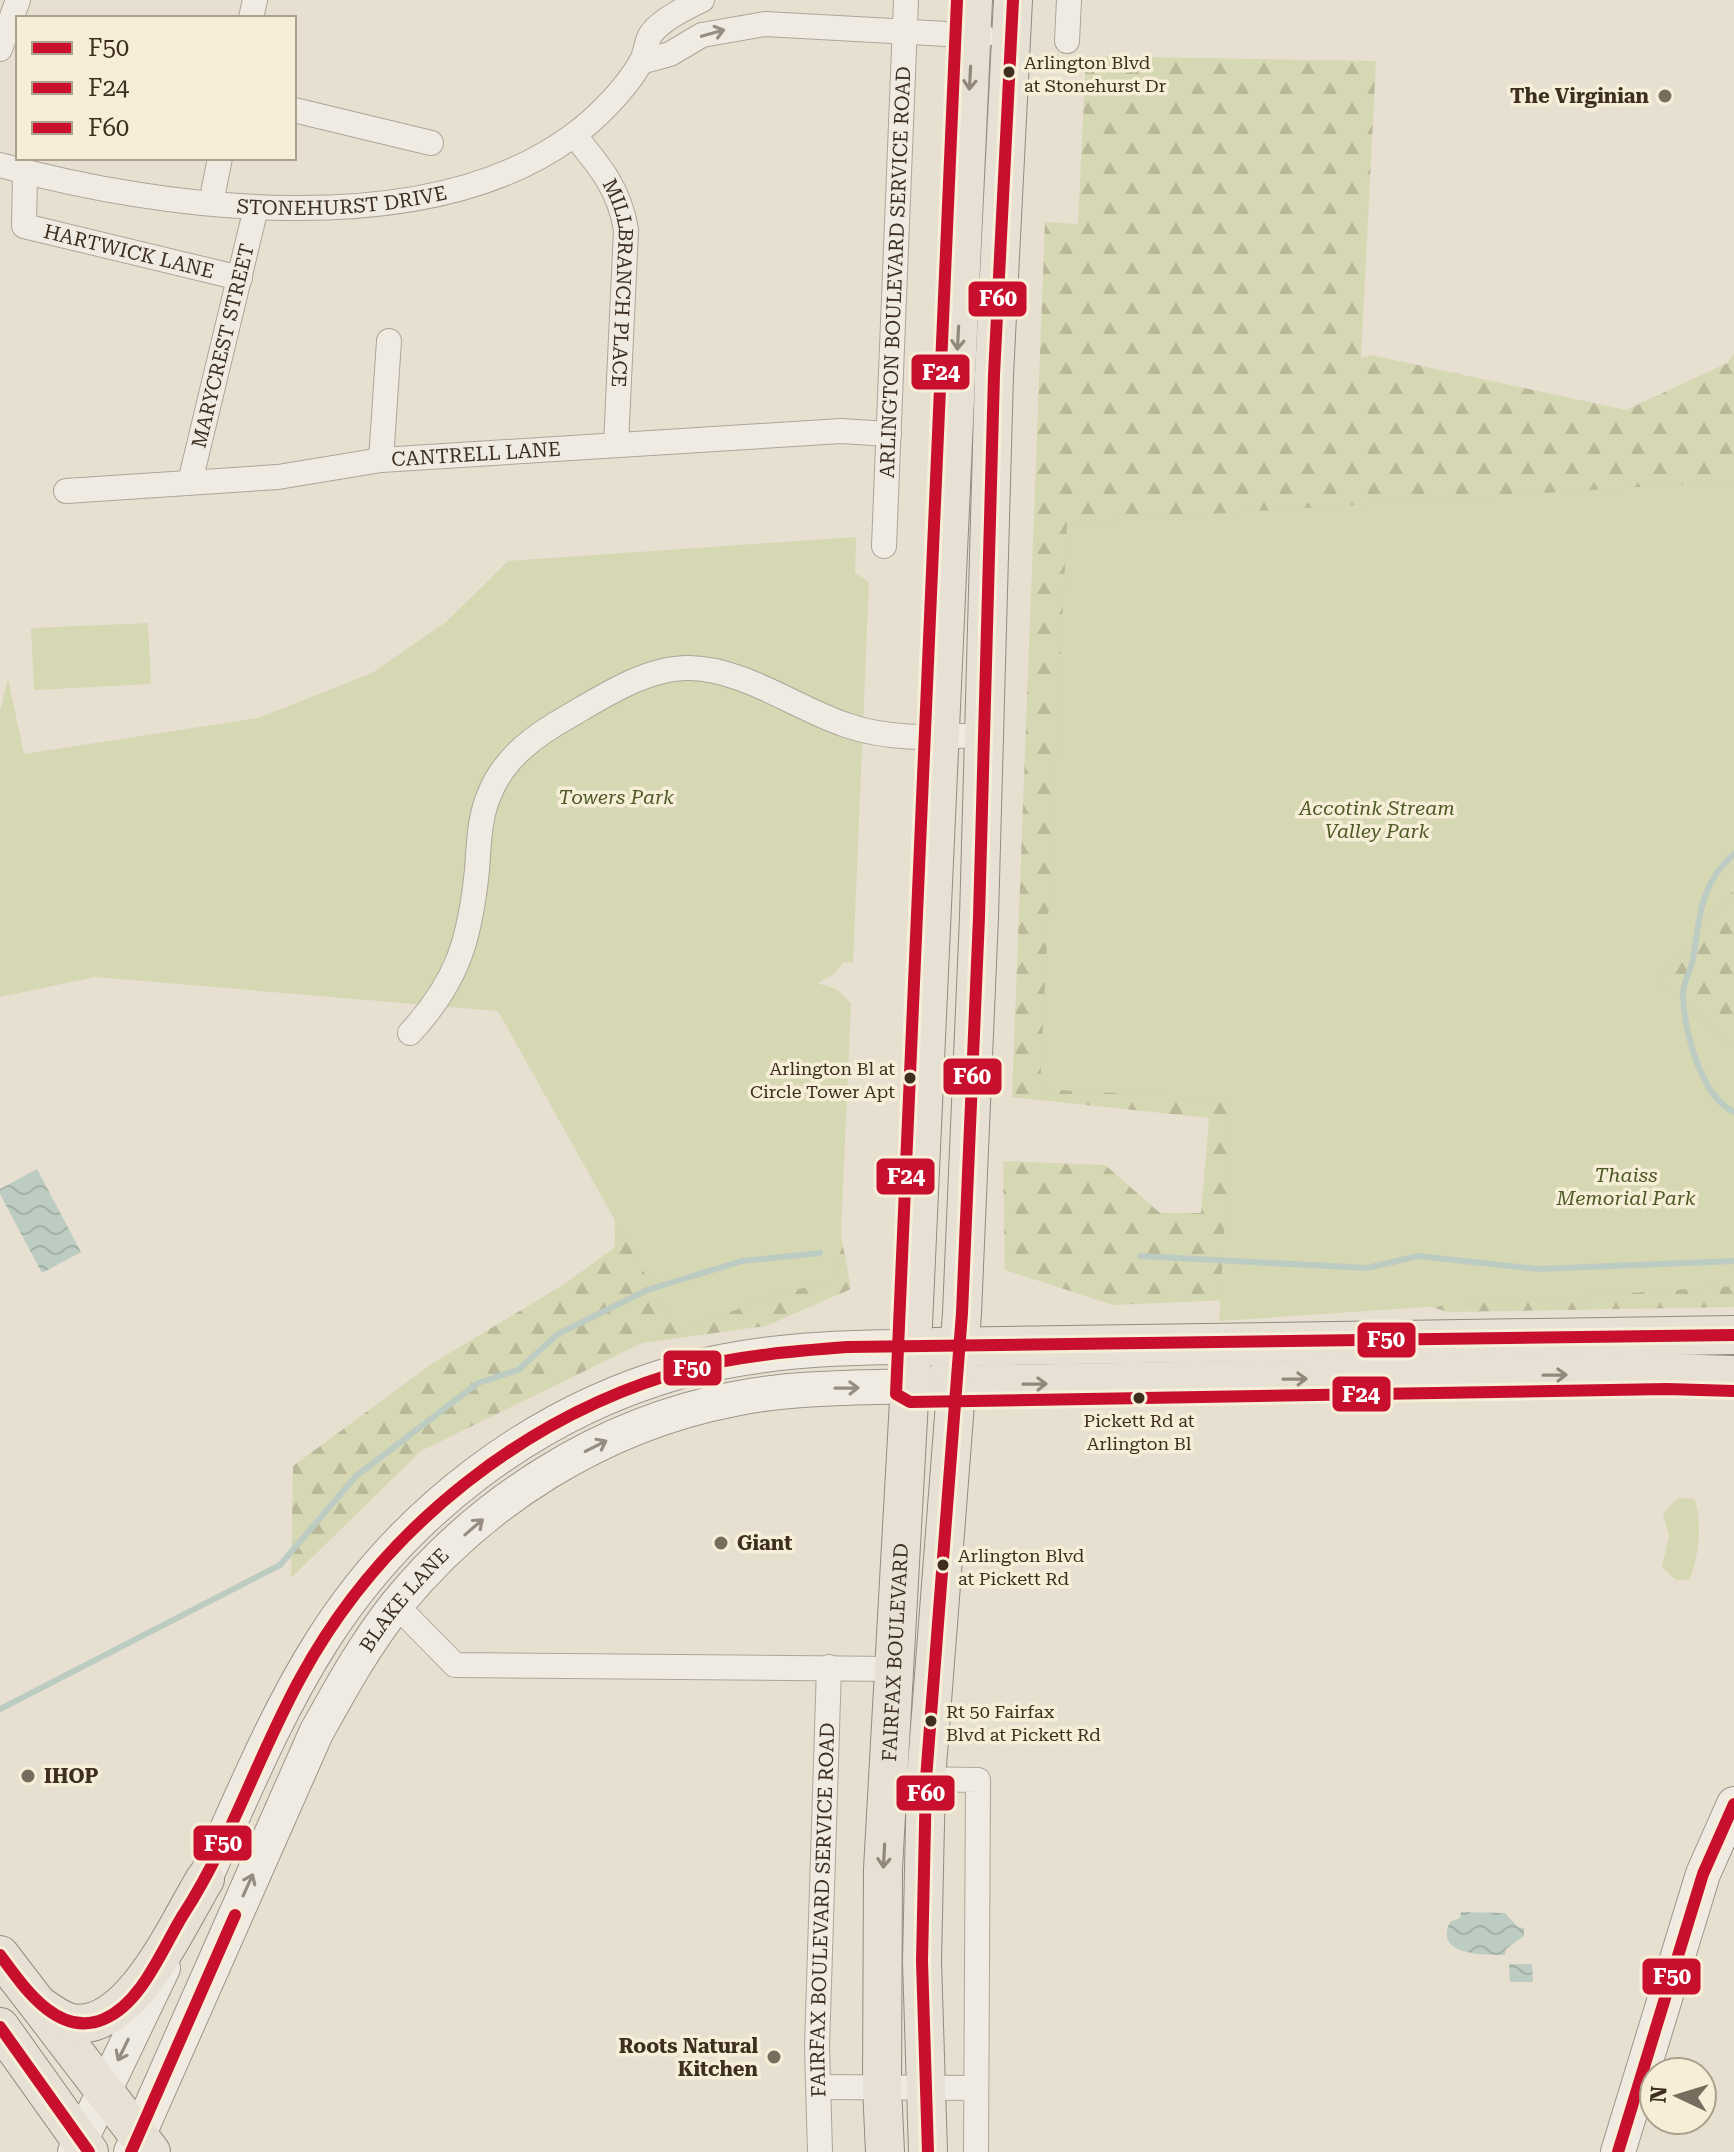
<svg xmlns="http://www.w3.org/2000/svg" width="1734" height="2152" viewBox="0 0 1734 2152" font-family="'Roboto Serif',serif">
	<style>
		.forest { fill: url(#forest-firs) }
		.park { fill: #d6d7b3 }
		.water { fill: url(#water-waves) }
		.lines { fill: none; stroke-linecap: round; stroke-linejoin: round }
		.stream { stroke: #bcccc2; stroke-width: 6 }
		.street-casing { stroke: #ada599; stroke-width: 26 }
		.secondary-casing { stroke: #9c958a; stroke-width: 36 }
		.primary-casing { stroke: #928b80; stroke-width: 40 }
		.street { stroke: #efebe3; stroke-width: 24 }
		.secondary { stroke: #efebe3; stroke-width: 34 }
		.primary { stroke: #e6e1d4; stroke-width: 38 }
		.bus-1-casing { stroke: #f7eed8; stroke-width: 18 }
		.bus-2-casing { stroke: #f7eed8; stroke-width: 18 }
		.bus-3-casing { stroke: #f7eed8; stroke-width: 18 }
		.bus-1 { stroke: #c8102e; stroke-width: 12 }
		.bus-2 { stroke: #c8102e; stroke-width: 12 }
		.bus-3 { stroke: #c8102e; stroke-width: 12 }
		.oneway { stroke: #968c82 }
		.oneway2 { stroke: #92887a }
		.bus-dot { fill: #3d2e20; stroke: #f7eed8; stroke-width: 3 }
		.poi-dot { fill: #786c5e; stroke: #f7eed8; stroke-width: 3 }
		.labels { text-anchor: middle; stroke-width: 7; stroke-linejoin: round; paint-order: stroke }
		.bus-label { font-size: 18px; fill: #3d2e20; stroke: #f7eed8; text-anchor: start }
		.poi-label { font-size: 20px; font-weight: bold; fill: #3d2e20; stroke: #f7eed8; text-anchor: end }
		.street-label { font-size: 20px; fill: #3d2e20; stroke: #f7eed8 }
		.park-label { font-size: 20px; font-style: italic; fill: #4d5a26; stroke: #f7eed8 }
		.line-badge { stroke: #f7eed8; stroke-width: 3 }
		.badge-label { font-size: 22px; text-anchor: middle; font-weight: bold; fill: #fff }
	</style>
	<defs>
		<pattern id="forest-firs" width="22" height="20" patternUnits="userSpaceOnUse" patternTransform="scale(2)"><rect width="22" height="20" fill="#d6d7b3"/><path d="M5 1l3.5 6h-7zM16 11l3.5 6h-7z" fill="#b9b99a"/></pattern>
		<pattern id="water-waves" width="16" height="10" patternUnits="userSpaceOnUse" patternTransform="scale(2)"><rect width="16" height="10" fill="#bcccc2"/><path d="M0 5q4-4 8 0t8 0" fill="none" stroke="#a2b0a6"/></pattern>
	</defs>
	<rect width="100%" height="100%" fill="#e7e0d1"/>
	<!-- forest -->
	<path class="forest" d="M 1086,56 L 1376,61 L 1361,358 L 1371,355 L 1626,410 L 1727,363 L 1734,354 L 1734,1307 L 1448,1312 L 1415,1302 L 1278,1298 L 1113,1305 L 1005,1270 L 1003,1161 L 1105,1165 L 1160,1213 L 1201,1213 L 1209,1118 L 1012,1097 L 1045,222 L 1078,224 Z
		M 828,986 L 843,1074 L 840,1230 L 851,1289 L 766,1326 L 642,1343 L 421,1451 L 291,1578 L 293,1466 L 433,1363 L 566,1283 L 615,1247 L 614,1147 L 742,1002 Z"/>
	<!-- park -->
	<path class="park" d="M 1734,481 L 1734,889 L 1659,982 L 1734,1046 L 1734,1286 L 1219,1321 L 1232,1099 L 1040,1089 L 1067,523 Z
		M 856,537 L 855,573 L 869,582 L 853,963 L 844,962 L 833,975 L 817,983 L 836,989 L 851,1003 L 839,1278 L 763,1299 L 678,1333 L 498,1011 L 95,977 L 0,997 L 0,712 L 8,679 L 24,754 L 258,718 L 372,673 L 446,622 L 508,561 Z
		M 148,623 L 151,684 L 34,690 L 31,628 Z
		M 1678,1498 L 1694,1499 C 1703,1517 1699,1562 1689,1580 L 1676,1580 L 1662,1567 L 1669,1537 L 1663,1513 Z"/>
	<!-- water -->
	<path class="water" d="M 37,1169 L 81,1252 L 42,1273 L 0,1194 L 0,1189 Z
		M 1461,1912 L 1505,1913 L 1518,1927 L 1524,1928 L 1524,1936 L 1506,1949 L 1505,1955 C 1485,1955 1433,1956 1450,1922 L 1460,1918 Z
		M 1509,1964 L 1532,1964 L 1533,1982 L 1510,1982 Z"/>
	<g class="lines">
		<!-- stream -->
		<path class="stream" d="M 1734,854 C 1699,885 1700,917 1693,959 C 1691,970 1683,982 1683,994 C 1684,1029 1700,1096 1734,1112
			M 1140,1256 L 1367,1268 L 1418,1256 L 1538,1269 L 1734,1261
			M 0,1709 L 280,1565 L 356,1476 L 478,1383 L 518,1370 L 558,1334 L 647,1290 L 742,1261 L 820,1253"/>
		<!-- street casing -->
		<g class="street-casing">
			<g id="street">
				<path d="M 251,18 L 255,0"/>
				<path d="M 1067,41 L 1069,0"/>
				<path d="M 0,49 L 18,0"/>
				<path d="M 641,62 L 670,54 L 702,35 L 765,24 L 983,36"/>
				<path d="M 294,110 L 431,143"/>
				<path id="s1" d="M 574,135 C 599,165 620,190 626,230 L 616,445"/>
				<path id="s2" d="M 0,165 C 164,210 424,244 571,137 C 595,120 626,89 641,62 C 646,54 646,41 651,34 C 661,20 687,7 702,0"/>
				<path id="s3" d="M 25,172 L 24,226 L 240,278"/>
				<path d="M 211,203 L 220,158"/>
				<path d="M 381,460 L 389,341"/>
				<path id="s4" d="M 190,482 L 256,208"/>
				<path id="s5" d="M 66,491 L 278,477 L 381,460 L 841,431 L 889,434"/>
				<path id="s6" d="M 884,546 L 906,0"/>
				<path d="M 410,1033 C 458,981 470,939 477,870 C 479,844 479,817 490,793 C 505,756 537,734 571,715 C 605,695 647,668 688,668 C 743,668 795,708 846,725 C 892,741 936,737 984,735"/>
				<path d="M 396,1605 L 455,1665 L 894,1669"/>
				<path d="M 914,1779 L 978,1780 L 976,2152"/>
				<path d="M 820,2087 L 975,2088"/>
				<path id="s7" d="M 820,2152 L 817,2047 L 829,1667"/>
			</g>
		</g>
		<!-- secondary casing -->
		<g class="secondary-casing">
			<g id="secondary">
				<path d="M 194,1902 C 235,1815 270,1723 322,1641 C 403,1513 532,1414 678,1372 C 754,1351 834,1347 912,1347"/>
				<path d="M 75,2152 L 163,1968"/>
				<path id="s8" d="M 131,2152 L 316,1733 C 341,1688 365,1644 397,1604 C 482,1500 603,1424 734,1399 C 792,1387 852,1388 910,1386"/>
				<path d="M 1618,2152 L 1703,1874 L 1734,1804"/>
			</g>
		</g>
		<!-- primary casing -->
		<g class="primary-casing">
			<g id="primary">
				<path d="M 935,1347 L 1734,1335"/>
				<path d="M 933,1385 L 1667,1373 L 1734,1375"/>
				<path d="M 0,1955 L 151,2152"/>
				<path d="M 39,2005 C 49,2012 59,2020 71,2023 C 131,2034 179,1921 205,1879"/>
				<path d="M 0,2027 L 89,2152"/>
				<path id="s9" d="M 885,2152 L 882,2087 L 883,1869 L 912,1347 L 973,0"/>
				<path d="M 928,2152 L 922,1961 L 926,1779 L 962,1313 L 979,917 L 994,375 L 1013,0"/>
			</g>
		</g>
		<!-- street -->
		<use href="#street" class="street"/>
		<!-- secondary -->
		<use href="#secondary" class="secondary"/>
		<!-- primary -->
		<use href="#primary" class="primary"/>
		<!-- bus-1 casing -->
		<g class="bus-1-casing">
			<path id="bus-1" d="M 0,1955 C 23,1986 58,2039 104,2019 C 142,2003 162,1949 183,1915 C 231,1841 258,1755 301,1677 C 382,1528 528,1412 693,1368 C 743,1355 796,1351 848,1347 L 1734,1335
				M 0,2027 L 89,2152
				M 131,2152 L 235,1915
				M 1618,2152 L 1703,1874 L 1734,1804"/>
		</g>
		<!-- bus-2 casing -->
		<g class="bus-2-casing">
			<path id="bus-2" d="M 957,0 L 896,1394 L 910,1402 L 1667,1389 L 1734,1391"/>
		</g>
		<!-- bus-3 casing -->
		<g class="bus-3-casing">
			<path id="bus-3" d="M 928,2152 L 922,1961 L 926,1779 L 962,1313 L 979,917 L 994,375 L 1013,0"/>
		</g>
		<!-- bus-1 -->
		<use href="#bus-1" class="bus-1"/>
		<!-- bus-2 -->
		<use href="#bus-2" class="bus-2"/>
		<!-- bus-3 -->
		<use href="#bus-3" class="bus-3"/>
	</g>
	<!-- one-way arrows -->
	<defs><path id="oneway-shaft" d="M-6 0H5M1.5-3L5.5 0L1.5 3" fill="none" stroke-width="1.6" stroke-linecap="round" stroke-linejoin="round" transform="scale(2)"/></defs>
	<g class="oneway">
		<use href="#oneway-shaft" transform="translate(713 33) rotate(-16)"/>
		<use href="#oneway-shaft" transform="translate(847 1388) rotate(-1)"/>
		<use href="#oneway-shaft" transform="translate(596 1446) rotate(-27)"/>
		<use href="#oneway-shaft" transform="translate(474 1527) rotate(-41)"/>
		<use href="#oneway-shaft" transform="translate(248 1885) rotate(-66)"/>
		<use href="#oneway-shaft" transform="translate(123 2050) rotate(116)"/>
	</g>
	<g class="oneway2">
		<use href="#oneway-shaft" transform="translate(970 78) rotate(93)"/>
		<use href="#oneway-shaft" transform="translate(958 338) rotate(93)"/>
		<use href="#oneway-shaft" transform="translate(1555 1375) rotate(-1)"/>
		<use href="#oneway-shaft" transform="translate(1295 1379) rotate(-1)"/>
		<use href="#oneway-shaft" transform="translate(1035 1384) rotate(-1)"/>
		<use href="#oneway-shaft" transform="translate(884 1856) rotate(93)"/>
	</g>
	<!-- markers -->
	<g class="bus-dot">
		<circle cx="1009" cy="72" r="7"/>
		<circle cx="910" cy="1078" r="7"/>
		<circle cx="1139" cy="1398" r="7"/>
		<circle cx="943" cy="1565" r="7"/>
		<circle cx="931" cy="1721" r="7"/>
	</g>
	<g class="poi-dot">
		<circle cx="1665" cy="96" r="8"/>
		<circle cx="721" cy="1543" r="8"/>
		<circle cx="28" cy="1776" r="8"/>
		<circle cx="774" cy="2057" r="8"/>
	</g>
	<g class="labels">
		<!-- bus labels -->
		<g class="bus-label">
			<text x="1024" y="69">Arlington Blvd<tspan x="1024" dy="23">at Stonehurst Dr</tspan></text>
			<text x="895" y="1075" text-anchor="end">Arlington Bl at<tspan x="895" dy="23">Circle Tower Apt</tspan></text>
			<text x="1139" y="1427" text-anchor="middle">Pickett Rd at<tspan x="1139" dy="23">Arlington Bl</tspan></text>
			<text x="958" y="1562">Arlington Blvd<tspan x="958" dy="23">at Pickett Rd</tspan></text>
			<text x="946" y="1718">Rt 50 Fairfax<tspan x="946" dy="23">Blvd at Pickett Rd</tspan></text>
		</g>
		<!-- poi labels -->
		<g class="poi-label">
			<text x="1649" y="103">The Virginian</text>
			<text x="737" y="1550" text-anchor="start">Giant</text>
			<text x="44" y="1783" text-anchor="start">IHOP</text>
			<text x="758" y="2053">Roots Natural<tspan x="758" dy="23">Kitchen</tspan></text>
		</g>
		<!-- street labels -->
		<g class="street-label">
			<text dy="7" stroke="none"><textPath href="#s2" startOffset="346">STONEHURST DRIVE</textPath></text>
			<text dy="7" stroke="none"><textPath href="#s3" startOffset="162">HARTWICK LANE</textPath></text>
			<text dy="7" stroke="none"><textPath href="#s6" startOffset="274">ARLINGTON BOULEVARD SERVICE ROAD</textPath></text>
			<text dy="7" stroke="none"><textPath href="#s1" startOffset="162">MILLBRANCH PLACE</textPath></text>
			<text dy="7" stroke="none"><textPath href="#s4" startOffset="140">MARYCREST STREET</textPath></text>
			<text dy="7" stroke="none"><textPath href="#s5" startOffset="412">CANTRELL LANE</textPath></text>
			<text dy="7" stroke="none"><textPath href="#s8" startOffset="618">BLAKE LANE</textPath></text>
			<text dy="7" stroke="none"><textPath href="#s9" startOffset="500">FAIRFAX BOULEVARD</textPath></text>
			<text dy="7" stroke="none"><textPath href="#s7" startOffset="242">FAIRFAX BOULEVARD SERVICE ROAD</textPath></text>
		</g>
		<!-- park labels -->
		<g class="park-label">
			<text x="616" y="804">Towers Park</text>
			<text x="1377" y="815">Accotink Stream<tspan x="1377" dy="23">Valley Park</tspan></text>
			<text x="1626" y="1182">Thaiss<tspan x="1626" dy="23">Memorial Park</tspan></text>
		</g>
	</g>
	<g class="line-badge">
		<rect x="967" y="280" width="61" height="38" rx="8" fill="#c8102e"/>
		<rect x="910" y="353" width="61" height="38" rx="8" fill="#c8102e"/>
		<rect x="942" y="1057" width="61" height="39" rx="8" fill="#c8102e"/>
		<rect x="875" y="1157" width="61" height="39" rx="8" fill="#c8102e"/>
		<rect x="1356" y="1321" width="61" height="38" rx="8" fill="#c8102e"/>
		<rect x="662" y="1349" width="61" height="38" rx="8" fill="#c8102e"/>
		<rect x="1331" y="1375" width="61" height="38" rx="8" fill="#c8102e"/>
		<rect x="895" y="1774" width="61" height="38" rx="8" fill="#c8102e"/>
		<rect x="192" y="1824" width="61" height="38" rx="8" fill="#c8102e"/>
		<rect x="1641" y="1957" width="61" height="39" rx="8" fill="#c8102e"/>
	</g>
	<g class="badge-label">
		<text x="998" y="306">F60</text>
		<text x="941" y="380">F24</text>
		<text x="972" y="1084">F60</text>
		<text x="906" y="1184">F24</text>
		<text x="1386" y="1347">F50</text>
		<text x="692" y="1376">F50</text>
		<text x="1361" y="1402">F24</text>
		<text x="926" y="1801">F60</text>
		<text x="223" y="1851">F50</text>
		<text x="1672" y="1984">F50</text>
	</g>
	<!-- legend -->
	<rect x="16" y="16" width="280" height="144" fill="#f7eed8" stroke="#ada18e" stroke-width="2"/>
	<rect x="32" y="42" width="40" height="12" fill="#c8102e" stroke="#ada18e" stroke-width="2"/>
	<text x="88" y="56" font-size="24" fill="#3d2e20">F50</text>
	<rect x="32" y="82" width="40" height="12" fill="#c8102e" stroke="#ada18e" stroke-width="2"/>
	<text x="88" y="96" font-size="24" fill="#3d2e20">F24</text>
	<rect x="32" y="122" width="40" height="12" fill="#c8102e" stroke="#ada18e" stroke-width="2"/>
	<text x="88" y="136" font-size="24" fill="#3d2e20">F60</text>
	<!-- north arrow -->
	<g transform="translate(1678 2096) rotate(274)"><circle r="38" fill="#f7eed8" stroke="#ada18e" stroke-width="2"/>
	<path d="M0-6L14 30L0 20L-14 30Z" fill="#786c5e"/>
	<text y="-12" font-size="22" font-weight="bold" text-anchor="middle" fill="#3d2e20">N</text>
	</g>
</svg>
